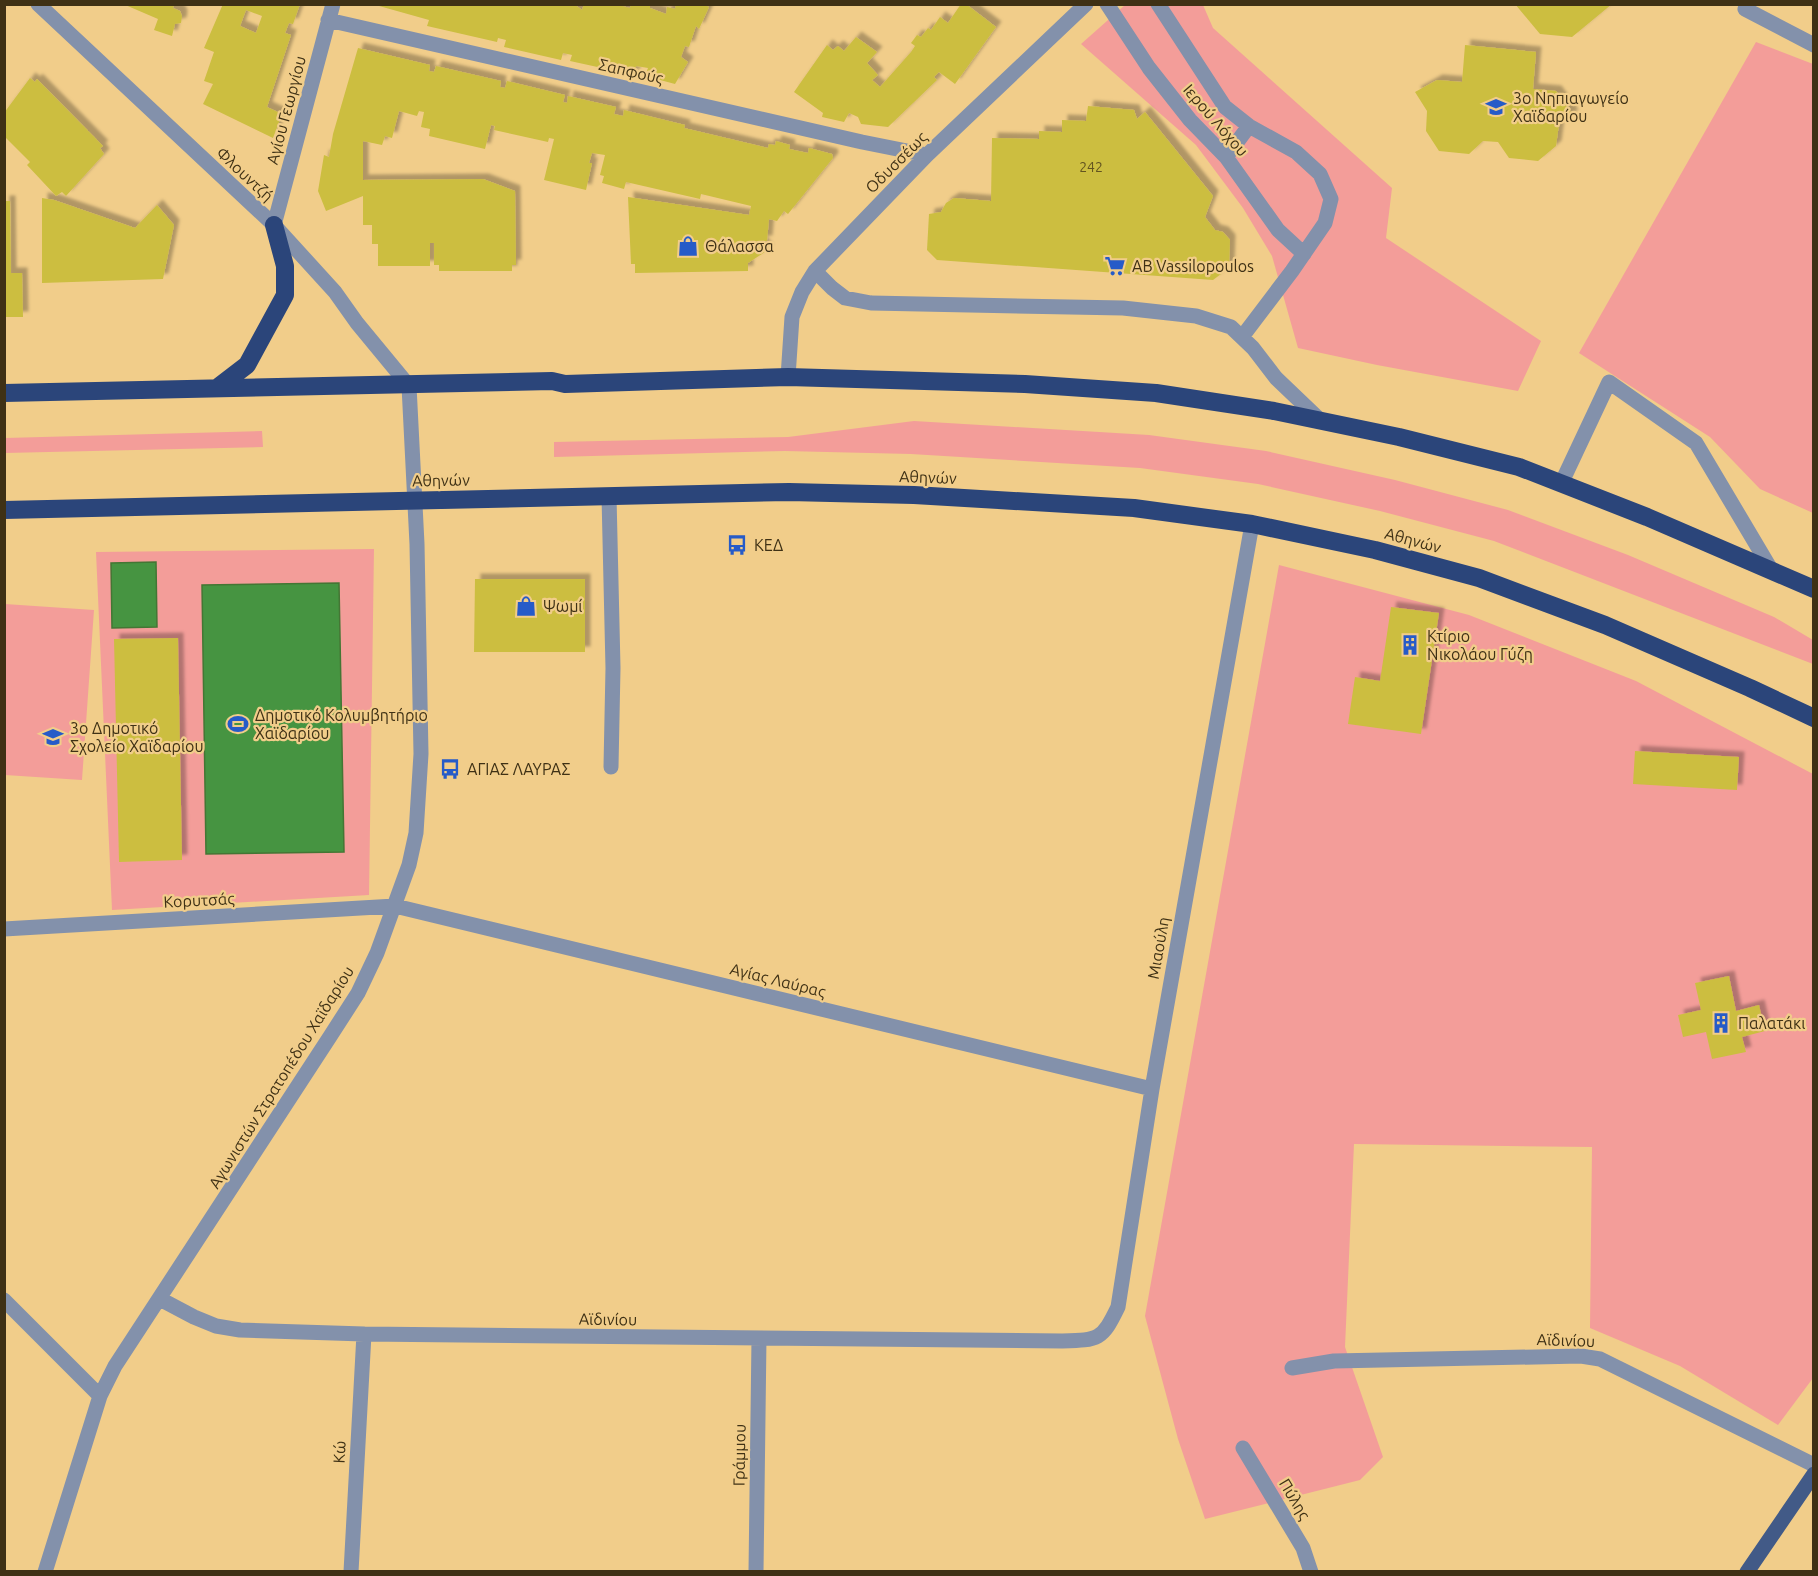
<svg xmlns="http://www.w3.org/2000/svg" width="1818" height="1576" viewBox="0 0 1818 1576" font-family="Ubuntu,sans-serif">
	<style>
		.green { fill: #f39d99 }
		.water { fill: #469441; stroke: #447634; stroke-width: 1.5 }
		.building { fill: #ccbe41; fill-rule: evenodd; filter: url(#shadow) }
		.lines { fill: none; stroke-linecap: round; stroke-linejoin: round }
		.minor { stroke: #8391ab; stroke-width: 15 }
		.major { stroke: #425a87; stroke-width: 15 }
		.highway { stroke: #2b457a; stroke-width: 18 }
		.labels { text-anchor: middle; stroke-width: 4.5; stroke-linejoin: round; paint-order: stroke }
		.number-label { font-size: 14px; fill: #625420 }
		.street-label { font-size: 16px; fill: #3f3115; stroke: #f1cd8a }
		.poi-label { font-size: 16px; fill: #3f3115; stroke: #f1cd8a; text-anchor: start }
	</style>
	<defs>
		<filter id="shadow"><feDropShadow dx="5.5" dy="-5.5" stdDeviation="1.5" flood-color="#0004"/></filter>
	</defs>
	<rect width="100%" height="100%" fill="#f1cd8a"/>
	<!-- green -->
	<path class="green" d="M 1125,5 L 1203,5 L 1213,28 L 1392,188 L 1386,238 L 1541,341 L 1518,391 L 1377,365 L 1298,348 L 1272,256 L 1243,208 L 1196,145 L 1081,44 Z
		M 1756,42 L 1813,64 L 1813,513 L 1760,489 L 1710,437 L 1579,353 Z
		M 914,421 L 1149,435 L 1266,451 L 1395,480 L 1508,510 L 1628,555 L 1774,617 L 1813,640 L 1813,664 L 1494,541 L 1380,511 L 1258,484 L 1140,468 L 911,454 L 785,451 L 554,457 L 554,442 L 788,437 Z
		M 262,431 L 263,447 L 5,453 L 5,438 Z
		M 374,549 L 369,895 L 112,910 L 96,552 Z
		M 1279,565 L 1469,615 L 1636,681 L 1813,774 L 1813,1378 L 1778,1425 L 1680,1366 L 1590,1328 L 1592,1147 L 1354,1144 L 1345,1347 L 1383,1457 L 1360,1480 L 1205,1519 L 1178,1439 L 1145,1316 Z
		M 5,604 L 94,610 L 82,780 L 5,775 Z"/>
	<!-- water -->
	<path class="water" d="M 156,562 L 157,627 L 112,628 L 111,563 Z
		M 339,583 L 344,852 L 206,854 L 202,585 Z"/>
	<!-- building -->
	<path class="building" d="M 123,4 L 174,4 L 173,8 L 180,11 L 182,16 L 181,23 L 175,24 L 172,36 L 154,30 L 158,19 Z
		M 223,4 L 300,4 L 293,24 L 289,23 L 285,33 L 291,35 L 267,107 L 282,114 L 273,138 L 203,104 L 213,84 L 204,81 L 214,52 L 204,48 ZM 246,10 L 262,16 L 256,33 L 240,26 Z
		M 372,4 L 574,4 L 582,10 L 584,4 L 614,4 L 630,8 L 631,4 L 646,4 L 650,5 L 650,8 L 666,14 L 667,7 L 675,9 L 676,4 L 703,4 L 709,7 L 699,29 L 696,26 L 689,47 L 685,46 L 681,57 L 688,62 L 675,84 L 645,76 L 648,68 L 636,66 L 634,75 L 570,61 L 572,55 L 563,53 L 561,60 L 504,47 L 506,40 L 498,38 L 497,42 L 427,26 L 429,20 Z
		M 961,4 L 966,4 L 996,27 L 955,84 L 939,72 L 934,77 L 937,80 L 888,127 L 861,124 L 858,117 L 849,113 L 844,122 L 822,117 L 823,113 L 794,92 L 827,45 L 833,50 L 838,46 L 844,51 L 856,37 L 877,52 L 867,63 L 878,75 L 872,80 L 880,87 L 911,52 L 915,46 L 911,43 L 917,35 L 921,37 L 928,28 L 931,30 L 940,17 L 948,23 Z
		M 1515,4 L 1612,4 L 1572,37 L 1540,34 Z
		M 1465,45 L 1536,52 L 1533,89 L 1556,91 L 1573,115 L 1559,124 L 1556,146 L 1538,161 L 1509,158 L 1498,142 L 1483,141 L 1469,154 L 1439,151 L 1426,131 L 1427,111 L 1415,92 L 1437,80 L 1462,82 Z
		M 358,48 L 430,65 L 429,71 L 434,72 L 436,66 L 501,81 L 500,87 L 505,88 L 507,81 L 565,95 L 563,102 L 567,103 L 568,96 L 616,107 L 614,114 L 623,116 L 624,110 L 685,125 L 684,128 L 768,148 L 769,144 L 775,145 L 776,141 L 790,145 L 789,149 L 808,153 L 809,148 L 832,154 L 833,158 L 788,214 L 784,211 L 777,221 L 769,219 L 767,241 L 761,241 L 768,250 L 748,263 L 748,271 L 635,273 L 635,264 L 631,264 L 628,197 L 749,215 L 751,206 L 701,194 L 700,199 L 626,182 L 624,189 L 602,183 L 604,176 L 600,175 L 605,155 L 592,153 L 589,163 L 592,163 L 586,190 L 544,180 L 554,139 L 549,138 L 548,142 L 494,130 L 495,126 L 491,125 L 485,149 L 429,136 L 430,129 L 421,127 L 424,112 L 419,111 L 417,116 L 399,111 L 392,138 L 385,136 L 382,145 L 363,141 L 363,180 L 483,179 L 515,191 L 516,265 L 512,265 L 512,271 L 439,271 L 439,265 L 434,265 L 434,243 L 430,243 L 430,266 L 378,266 L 378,244 L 372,244 L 372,225 L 363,225 L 363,196 L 326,211 L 318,191 L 324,155 L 329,157 L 333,134 Z
		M 30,78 L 35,82 L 37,79 L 103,146 L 100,148 L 104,154 L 66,196 L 62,192 L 56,196 L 27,165 L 30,162 L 4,136 L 4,113 Z
		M 1088,106 L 1134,110 L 1137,119 L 1145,112 L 1213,196 L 1205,217 L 1215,230 L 1223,232 L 1230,240 L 1229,268 L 1213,280 L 937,260 L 927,250 L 929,214 L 941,212 L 946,203 L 954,198 L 991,201 L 992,138 L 1039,139 L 1039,131 L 1062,132 L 1062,120 L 1086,121 Z
		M 42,198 L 54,200 L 135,228 L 157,205 L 174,225 L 163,279 L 42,283 Z
		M 4,201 L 10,201 L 11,273 L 22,273 L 23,317 L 4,317 Z
		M 475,579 L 585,579 L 585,652 L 474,652 Z
		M 1391,607 L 1439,613 L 1421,734 L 1348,724 L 1355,677 L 1380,681 Z
		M 178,638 L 182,860 L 119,862 L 114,639 Z
		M 1635,751 L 1739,757 L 1737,790 L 1633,784 Z
		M 1729,976 L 1736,1011 L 1759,1005 L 1765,1031 L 1742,1037 L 1746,1052 L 1712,1059 L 1706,1032 L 1683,1037 L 1678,1015 L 1701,1010 L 1695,983 Z"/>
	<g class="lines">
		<!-- minor -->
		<path class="minor" d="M 38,4 L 274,225 L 335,292 L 357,323 L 409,386 L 417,544 L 421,754 L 416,833 L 409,865 L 377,953 L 358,993 L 331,1035 L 115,1366 L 100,1396 L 45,1572
			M 1107,4 L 1149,68 L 1190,120 L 1226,157 L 1278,230 L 1304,254
			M 1158,4 L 1225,107 L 1249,126 L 1296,152 L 1320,174 L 1331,199 L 1325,223 L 1292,271 L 1242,337
			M 1745,9 L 1814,45
			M 328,20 L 862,142 L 927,155
			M 1226,157 L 1249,126
			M 274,225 L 333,4
			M 815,271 L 832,288 L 845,298 L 871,303 L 1123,308 L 1196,316 L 1231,327 L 1253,348 L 1276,378 L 1321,421
			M 788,377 L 792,317 L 802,292 L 815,271 L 927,155 L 1086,4
			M 1561,484 L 1609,382 L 1696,443 L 1772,571
			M 609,496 L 613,668 L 611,767
			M 4,929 L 395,906 L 1152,1089
			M 160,1299 L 194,1317 L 216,1326 L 240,1330 L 364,1334 L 1062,1341 C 1099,1340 1102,1340 1118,1307 L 1152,1089 L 1252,524
			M 4,1300 L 100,1396
			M 1292,1368 L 1334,1361 L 1581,1356 L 1600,1359 L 1814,1465
			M 1243,1448 L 1303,1548 L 1311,1572
			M 351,1572 L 364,1334
			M 756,1572 L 759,1338"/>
		<!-- major -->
		<path class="major" d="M 1747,1572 L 1814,1474"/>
		<!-- highway -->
		<path class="highway" d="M 217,388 L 247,365 L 285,295 L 285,266 L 274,225
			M 4,393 L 552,381 L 565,384 L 788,377 L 1025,384 L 1156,393 L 1274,411 L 1399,437 L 1519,467 L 1647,517 L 1814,589
			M 4,510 L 789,492 L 914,495 L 1134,508 L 1252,524 L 1375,550 L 1479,578 L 1605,625 L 1750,688 L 1814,718"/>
	</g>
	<!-- icons -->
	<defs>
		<g id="school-bare" transform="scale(1.62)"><path d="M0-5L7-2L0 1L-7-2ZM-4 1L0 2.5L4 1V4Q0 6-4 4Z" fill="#265bc8" stroke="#f1cd8a" stroke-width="2.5" paint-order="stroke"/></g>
		<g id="shop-bare" transform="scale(1.62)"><path d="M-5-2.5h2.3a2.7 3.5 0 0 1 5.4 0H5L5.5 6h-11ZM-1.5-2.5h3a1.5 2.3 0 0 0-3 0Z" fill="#265bc8" stroke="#f1cd8a" stroke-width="2.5" paint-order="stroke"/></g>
		<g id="supermarket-bare" transform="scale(1.62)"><path d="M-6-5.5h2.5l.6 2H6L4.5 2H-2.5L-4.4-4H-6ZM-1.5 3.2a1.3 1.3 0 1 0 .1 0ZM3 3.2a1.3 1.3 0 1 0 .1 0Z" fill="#265bc8" stroke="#f1cd8a" stroke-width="2.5" paint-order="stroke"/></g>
		<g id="bus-bare" transform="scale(1.62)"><path d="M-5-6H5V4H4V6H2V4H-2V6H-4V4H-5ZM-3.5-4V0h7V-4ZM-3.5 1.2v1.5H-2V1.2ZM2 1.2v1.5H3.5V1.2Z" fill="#265bc8" stroke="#f1cd8a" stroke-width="2.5" paint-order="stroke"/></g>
		<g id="building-bare" transform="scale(1.62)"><path d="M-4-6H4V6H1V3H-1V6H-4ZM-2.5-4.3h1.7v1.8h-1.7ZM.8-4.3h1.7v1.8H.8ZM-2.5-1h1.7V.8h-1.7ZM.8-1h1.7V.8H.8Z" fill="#265bc8" stroke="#f1cd8a" stroke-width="2.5" paint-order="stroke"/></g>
		<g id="stadium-bare" transform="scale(1.62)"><path d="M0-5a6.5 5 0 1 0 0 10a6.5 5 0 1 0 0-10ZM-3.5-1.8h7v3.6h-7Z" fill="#265bc8" stroke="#f1cd8a" stroke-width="2.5" paint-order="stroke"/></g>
	</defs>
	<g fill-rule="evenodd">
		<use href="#school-bare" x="1496" y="107"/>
		<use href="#shop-bare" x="688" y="246"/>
		<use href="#supermarket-bare" x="1115" y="266"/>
		<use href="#bus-bare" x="737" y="545"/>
		<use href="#shop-bare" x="526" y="606"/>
		<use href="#building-bare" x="1410" y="645"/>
		<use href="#stadium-bare" x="238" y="724"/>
		<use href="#school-bare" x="53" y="737"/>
		<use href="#bus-bare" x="450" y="769"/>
		<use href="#building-bare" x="1721" y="1023"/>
	</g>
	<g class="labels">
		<!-- number labels -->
		<g class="number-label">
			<text x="1091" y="172">242</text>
		</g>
		<!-- street labels -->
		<g class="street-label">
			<text transform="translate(631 71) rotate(13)" y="6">Σαπφούς</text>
			<text transform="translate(286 110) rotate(-75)" y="6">Αγίου Γεωργίου</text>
			<text transform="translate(1216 120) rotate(49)" y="6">Ιερού Λόχου</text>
			<text transform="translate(896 162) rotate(-45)" y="6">Οδυσσέως</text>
			<text transform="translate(245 174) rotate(43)" y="6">Φλουντζή</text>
			<text transform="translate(928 477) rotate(2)" y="6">Αθηνών</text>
			<text transform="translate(441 480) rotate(-1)" y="6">Αθηνών</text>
			<text transform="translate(1413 540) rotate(15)" y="6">Αθηνών</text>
			<text transform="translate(199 900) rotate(-3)" y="6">Κορυτσάς</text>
			<text transform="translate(1158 948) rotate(-80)" y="6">Μιαούλη</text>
			<text transform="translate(778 980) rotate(14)" y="6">Αγίας Λαύρας</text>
			<text transform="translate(281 1077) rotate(-58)" y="6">Αγωνιστών Στρατοπέδου Χαϊδαρίου</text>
			<text transform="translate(608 1319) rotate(1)" y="6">Αϊδινίου</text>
			<text transform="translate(1566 1340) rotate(2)" y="6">Αϊδινίου</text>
			<text transform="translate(339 1452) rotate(-87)" y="6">Κώ</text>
			<text transform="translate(739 1455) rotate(-89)" y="6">Γράμμου</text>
			<text transform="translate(1295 1499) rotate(59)" y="6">Πύλης</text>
		</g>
		<!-- poi labels -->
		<g class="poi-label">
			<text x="1513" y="104">3ο Νηπιαγωγείο<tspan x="1513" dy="18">Χαϊδαρίου</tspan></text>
			<text x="705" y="252">Θάλασσα</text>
			<text x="1132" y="272">AB Vassilopoulos</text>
			<text x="754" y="551">ΚΕΔ</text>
			<text x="543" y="612">Ψωμί</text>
			<text x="1427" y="642">Κτίριο<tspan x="1427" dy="18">Νικολάου Γύζη</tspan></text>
			<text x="255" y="721">Δημοτικό Κολυμβητήριο<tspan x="255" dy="18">Χαϊδαρίου</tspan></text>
			<text x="70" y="734">3ο Δημοτικό<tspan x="70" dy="18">Σχολείο Χαϊδαρίου</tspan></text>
			<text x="467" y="775">ΑΓΙΑΣ ΛΑΥΡΑΣ</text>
			<text x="1738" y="1029">Παλατάκι</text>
		</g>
	</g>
	<!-- border -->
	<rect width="1818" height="1576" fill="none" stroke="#3f3115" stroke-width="12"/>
</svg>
